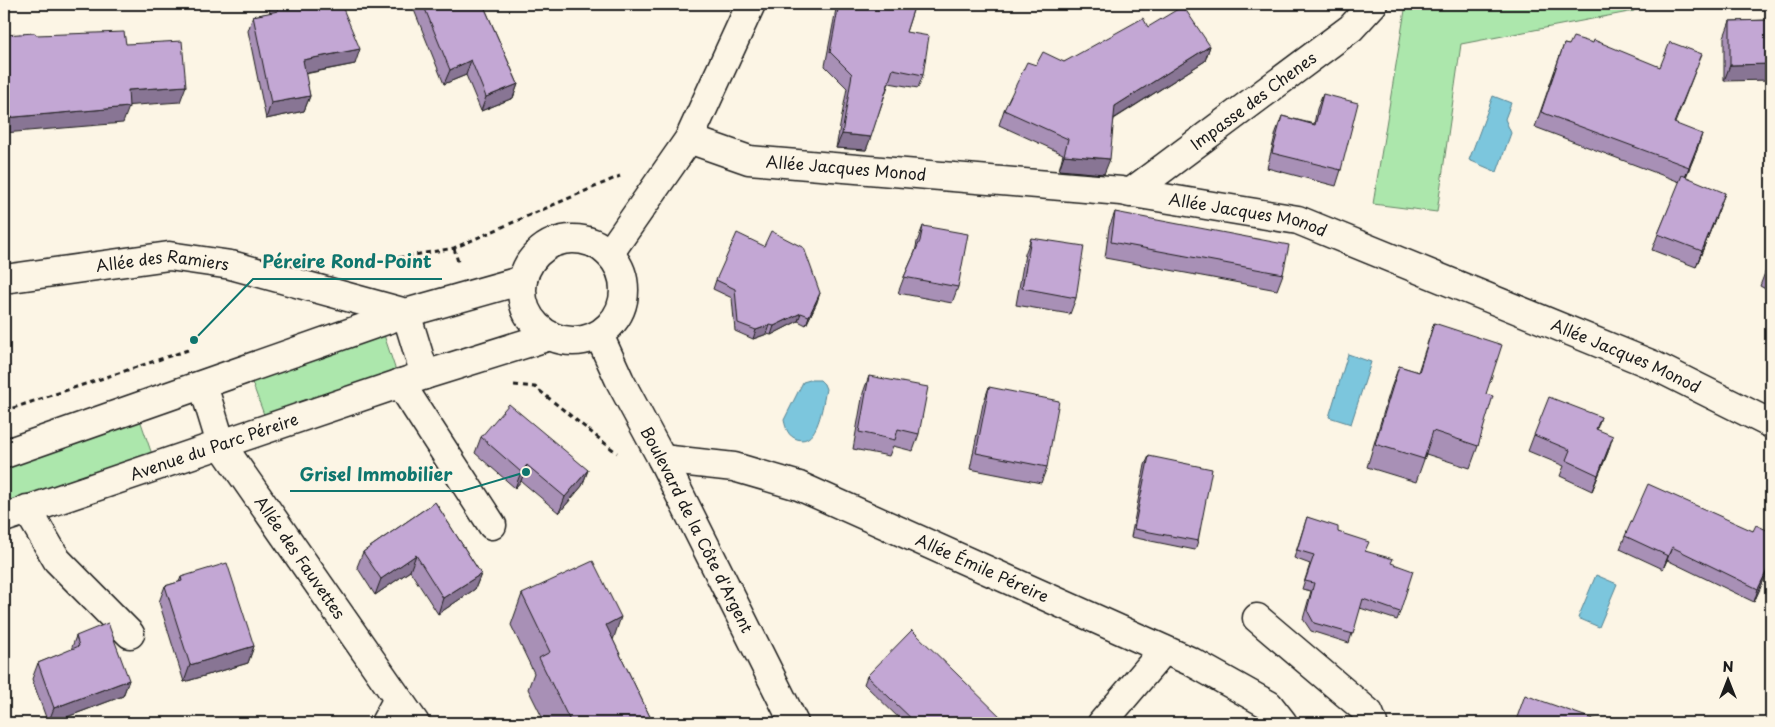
<svg xmlns="http://www.w3.org/2000/svg" width="1775" height="727" viewBox="0 0 1775 727" font-family="'Playpen Sans',sans-serif">
	<style>
		.green { fill: #ace7ac; stroke: #648264 }
		.water { fill: #7cc6dd; stroke: #568290 }
		.lines { fill: none; stroke-linecap: round; stroke-linejoin: round }
		.minor-casing { stroke: #1c1c1c; stroke-width: 31 }
		.major-casing { stroke: #1c1c1c; stroke-width: 31 }
		.path { stroke: #1c1c1c; stroke-width: 3; stroke-dasharray: 5 4; stroke-linecap: butt }
		.minor { stroke: #fcf5e5; stroke-width: 28 }
		.major { stroke: #fcf5e5; stroke-width: 28 }
		.wall { fill: #a890b6; stroke: #1c1c1c }
		.shaded-wall { fill: #887594; stroke: #1c1c1c }
		.building { fill: #c3a7d4; stroke: #1c1c1c }
		.labels { text-anchor: middle; stroke-width: 5; stroke-linejoin: round; paint-order: stroke }
		.street-label { font-size: 16px; fill: #1c1c1c; stroke: #fcf5e5 }
		.leader { fill: none; stroke: #0f766e; stroke-width: 2 }
		.callout-dot { fill: #0f766e; stroke: #fcf5e5; stroke-width: 2 }
		.callout-label { font-size: 18px; text-anchor: middle; font-weight: bold; fill: #0f766e; stroke: #fcf5e5; stroke-width: 5; stroke-linejoin: round; paint-order: stroke }
	</style>
	<rect width="100%" height="100%" fill="#fcf5e5"/>
	<filter id="ink" filterUnits="userSpaceOnUse"><feTurbulence type="fractalNoise" baseFrequency=".02" numOctaves="2"/><feDisplacementMap in="SourceGraphic" scale="10" xChannelSelector="R" yChannelSelector="G"/><feConvolveMatrix kernelMatrix="1 2 1 2 8 2 1 2 1" color-interpolation-filters="sRGB"/></filter>
	<g filter="url(#ink)">
		<!-- green -->
		<path class="green" d="M 1406,4 L 1636,4 L 1634,11 L 1461,44 L 1437,212 L 1373,204 Z
			M 380,323 L 400,383 L 269,428 L 247,369 Z
			M 136,408 L 156,466 L 4,518 L 4,454 Z"/>
		<!-- water -->
		<path class="water" d="M 1493,96 L 1511,103 L 1505,119 L 1511,133 L 1497,172 L 1469,160 Z
			M 1348,354 L 1371,362 L 1351,424 L 1329,417 Z
			M 810,380 L 820,380 L 824,384 L 826,389 C 823,403 818,447 797,439 C 788,436 786,429 784,420 L 803,382 Z
			M 1596,575 L 1617,584 L 1599,627 L 1578,618 Z"/>
		<g class="lines">
			<!-- minor casing -->
			<g class="minor-casing">
				<g id="minor">
					<path id="s1" d="M 689,139 L 749,160 L 1121,191 L 1298,220 L 1653,365 L 1771,424"/>
					<path id="s2" d="M 1130,193 L 1351,28 L 1373,4"/>
					<path id="s3" d="M 4,279 L 169,256 L 231,265 L 406,313"/>
					<path d="M 406,313 L 425,375"/>
					<path d="M 400,383 L 492,525"/>
					<path id="s4" d="M 203,385 L 221,444 L 415,723"/>
					<path d="M 4,454 L 406,313 L 523,280"/>
					<path id="s5" d="M 662,459 L 734,467 L 799,486 L 1192,662 L 1269,705 L 1283,723"/>
					<path d="M 27,509 L 57,560 L 130,634"/>
					<path id="s6" d="M 4,518 L 425,375 L 550,336"/>
					<path d="M 1257,618 L 1369,713 L 1373,723"/>
					<path d="M 385,723 L 398,699"/>
					<path d="M 1102,723 L 1164,650"/>
				</g>
			</g>
			<!-- major casing -->
			<g class="major-casing">
				<g id="major">
					<circle cx="573" cy="290" r="51"/>
					<path d="M 609,254 L 689,139 L 751,4"/>
					<path id="s7" d="M 599,335 L 620,381 L 662,459 L 794,723"/>
				</g>
			</g>
			<!-- path -->
			<path class="path" d="M 454,248 L 458,262
				M 363,264 L 454,248 L 620,176
				M 514,385 L 535,387 L 617,453
				M 4,411 L 188,350"/>
			<!-- minor -->
			<use href="#minor" class="minor"/>
			<!-- major -->
			<use href="#major" class="major"/>
		</g>
		<!-- wall -->
		<path class="wall" d="M 268,4 L 341,4 L 355,64 L 305,74 L 310,96 L 304,111 L 266,119 L 248,31 L 253,16 L 270,13 Z
			M 417,4 L 483,4 L 518,84 L 513,98 L 481,111 L 466,75 L 444,84 L 414,10 Z
			M 837,4 L 915,4 L 906,32 L 923,75 L 918,88 L 889,83 L 866,150 L 836,148 L 847,88 L 825,66 Z
			M 1771,20 L 1724,81 L 1724,37 L 1730,21 Z
			M 1148,27 L 1210,46 L 1205,61 L 1114,119 L 1104,174 L 1059,170 L 1063,154 L 999,125 L 1004,110 L 1036,65 L 1064,62 Z
			M 1564,44 L 1660,67 L 1696,69 L 1675,123 L 1697,150 L 1686,177 L 1719,209 L 1696,267 L 1652,250 L 1658,234 L 1680,182 L 1535,127 Z
			M 1323,94 L 1341,170 L 1336,186 L 1267,168 L 1276,132 L 1282,116 L 1314,124 L 1317,109 Z
			M 1115,212 L 1283,274 L 1277,290 L 1105,258 L 1109,228 Z
			M 923,226 L 958,287 L 952,303 L 898,293 L 904,277 L 915,252 L 917,242 Z
			M 1031,238 L 1076,298 L 1070,314 L 1016,305 L 1025,254 Z
			M 1771,260 L 1771,292 L 1760,286 L 1766,270 Z
			M 716,280 L 817,302 L 806,325 L 798,321 L 771,335 L 767,334 L 753,339 L 735,331 L 732,298 L 713,289 Z
			M 1434,323 L 1486,394 L 1478,446 L 1470,468 L 1426,454 L 1416,482 L 1367,467 L 1391,388 L 1399,366 L 1418,372 Z
			M 869,376 L 919,434 L 913,451 L 893,446 L 889,456 L 853,449 L 863,393 Z
			M 989,387 L 1047,467 L 1041,483 L 970,469 L 983,404 Z
			M 1601,417 L 1597,429 L 1608,452 L 1592,491 L 1560,476 L 1564,466 L 1528,451 L 1534,435 Z
			M 481,437 L 588,470 L 582,486 L 559,513 L 521,481 L 515,488 L 475,453 Z
			M 1149,456 L 1198,541 L 1195,550 L 1131,537 L 1145,465 Z
			M 435,502 L 481,574 L 475,589 L 438,614 L 410,571 L 375,595 L 357,567 L 363,552 Z
			M 1307,517 L 1338,532 L 1365,551 L 1391,563 L 1400,612 L 1397,620 L 1360,608 L 1349,643 L 1311,631 L 1303,619 L 1311,591 L 1302,589 L 1310,564 L 1294,558 Z
			M 1753,531 L 1771,532 L 1771,564 L 1754,602 L 1667,560 L 1663,569 L 1620,549 L 1625,536 Z
			M 181,577 L 254,646 L 248,663 L 184,682 L 159,602 L 165,586 L 179,582 Z
			M 522,594 L 613,640 L 653,723 L 545,723 L 528,689 L 534,673 L 511,625 Z
			M 76,636 L 129,680 L 123,696 L 51,723 L 48,723 L 32,679 L 38,663 L 71,650 Z
			M 867,676 L 1007,723 L 904,723 L 864,684 Z"/>
		<!-- shaded-wall -->
		<path class="shaded-wall" d="M 1210,46 L 1205,61 L 1110,121 L 1115,106 Z
			M 360,49 L 355,64 L 297,75 L 303,60 Z
			M 471,60 L 466,75 L 444,84 L 450,70 Z
			M 1771,64 L 1771,80 L 1724,81 L 1730,65 Z
			M 518,84 L 513,98 L 481,111 L 486,97 Z
			M 186,86 L 180,102 L 122,106 L 128,90 Z
			M 310,96 L 304,111 L 266,119 L 271,103 Z
			M 129,107 L 123,123 L 4,133 L 4,118 Z
			M 842,134 L 871,137 L 866,150 L 836,148 Z
			M 1702,134 L 1697,150 L 1683,183 L 1689,167 Z
			M 1064,155 L 1110,159 L 1104,174 L 1059,170 Z
			M 1725,193 L 1719,209 L 1696,267 L 1702,251 Z
			M 820,293 L 817,302 L 806,325 L 809,316 Z
			M 801,313 L 798,321 L 771,335 L 774,326 Z
			M 770,325 L 767,334 L 753,339 L 756,330 Z
			M 1613,436 L 1608,452 L 1592,491 L 1598,475 Z
			M 527,465 L 521,481 L 515,488 L 521,472 Z
			M 588,470 L 582,486 L 559,513 L 565,497 Z
			M 1672,547 L 1667,560 L 1663,569 L 1668,556 Z
			M 416,555 L 410,571 L 375,595 L 381,579 Z
			M 1771,562 L 1771,564 L 1754,602 L 1758,589 Z
			M 481,574 L 475,589 L 438,614 L 443,598 Z
			M 621,617 L 610,649 L 606,625 Z
			M 254,646 L 248,663 L 184,682 L 190,665 Z
			M 129,680 L 123,696 L 51,723 L 48,723 L 54,708 Z"/>
		<!-- building -->
		<path class="building" d="M 277,4 L 341,4 L 360,49 L 303,60 L 310,96 L 271,103 L 253,16 L 278,11 Z
			M 423,4 L 483,4 L 518,84 L 486,97 L 471,60 L 450,70 Z
			M 839,4 L 915,4 L 906,32 L 929,36 L 923,75 L 893,69 L 871,137 L 842,134 L 852,74 L 830,52 Z
			M 1183,6 L 1210,46 L 1115,106 L 1110,159 L 1064,155 L 1068,139 L 1004,110 L 1027,62 L 1036,65 L 1043,52 L 1064,62 L 1143,18 L 1148,27 Z
			M 1771,20 L 1771,64 L 1730,65 L 1730,21 Z
			M 124,32 L 126,44 L 182,41 L 186,86 L 128,90 L 129,107 L 4,118 L 4,35 L 35,33 L 36,35 Z
			M 1573,37 L 1593,43 L 1594,40 L 1660,67 L 1670,42 L 1702,54 L 1674,123 L 1702,134 L 1689,167 L 1541,112 L 1564,44 L 1569,45 Z
			M 1323,94 L 1358,103 L 1341,170 L 1272,153 L 1282,116 L 1315,125 Z
			M 1682,175 L 1725,193 L 1702,251 L 1658,234 Z
			M 1115,212 L 1289,245 L 1283,274 L 1111,242 Z
			M 923,226 L 968,234 L 958,287 L 904,277 L 920,241 Z
			M 771,231 L 804,248 L 820,293 L 809,316 L 801,313 L 774,326 L 770,325 L 756,330 L 738,323 L 735,289 L 716,280 L 737,233 L 764,246 Z
			M 1031,238 L 1084,246 L 1076,298 L 1022,288 Z
			M 1771,260 L 1771,272 L 1766,270 Z
			M 1434,323 L 1502,345 L 1486,394 L 1493,396 L 1478,446 L 1433,431 L 1424,459 L 1375,444 L 1399,366 L 1419,372 Z
			M 869,376 L 928,387 L 919,434 L 898,429 L 895,440 L 859,432 Z
			M 989,387 L 1059,401 L 1047,467 L 976,453 Z
			M 1549,397 L 1601,417 L 1596,429 L 1613,436 L 1598,475 L 1566,460 L 1570,450 L 1534,435 Z
			M 509,404 L 588,470 L 565,497 L 527,465 L 521,472 L 481,437 Z
			M 1149,456 L 1212,469 L 1198,541 L 1134,529 Z
			M 1648,484 L 1753,531 L 1756,525 L 1771,532 L 1771,562 L 1758,589 L 1672,547 L 1668,556 L 1625,536 Z
			M 435,502 L 481,574 L 443,598 L 416,555 L 381,579 L 363,552 Z
			M 1307,517 L 1338,527 L 1338,532 L 1369,542 L 1365,551 L 1393,559 L 1391,563 L 1413,571 L 1400,612 L 1363,599 L 1353,634 L 1314,623 L 1307,610 L 1314,583 L 1305,581 L 1314,555 L 1297,550 Z
			M 593,561 L 621,617 L 606,625 L 653,723 L 571,723 L 539,658 L 550,652 L 522,594 Z
			M 227,563 L 254,646 L 190,665 L 165,586 L 182,581 L 181,577 Z
			M 108,623 L 129,680 L 54,708 L 38,663 L 79,646 L 76,636 Z
			M 912,630 L 1007,723 L 916,723 L 867,676 Z
			M 1525,695 L 1604,723 L 1515,723 Z"/>
	</g>
	<g class="labels">
		<!-- street labels -->
		<g class="street-label">
			<text dy="6" stroke="none"><textPath href="#s2" startOffset="154">Impasse des Chenes</textPath></text>
			<text dy="6" stroke="none"><textPath href="#s1" startOffset="161">Allée Jacques Monod</textPath></text>
			<text dy="6" stroke="none"><textPath href="#s1" startOffset="566">Allée Jacques Monod</textPath></text>
			<text dy="6" stroke="none"><textPath href="#s3" startOffset="160">Allée des Ramiers</textPath></text>
			<text dy="6" stroke="none"><textPath href="#s1" startOffset="971">Allée Jacques Monod</textPath></text>
			<text dy="6" stroke="none"><textPath href="#s6" startOffset="222">Avenue du Parc Péreire</textPath></text>
			<text dy="6" stroke="none"><textPath href="#s7" startOffset="218">Boulevard de la Côte d'Argent</textPath></text>
			<text dy="6" stroke="none"><textPath href="#s4" startOffset="200">Allée des Fauvettes</textPath></text>
			<text dy="6" stroke="none"><textPath href="#s5" startOffset="341">Allée Émile Péreire</textPath></text>
		</g>
	</g>
	<!-- callouts -->
	<path class="leader" d="M194 340L253 279H442M526 472L462 491H290"/>
	<g class="callout-dot">
		<circle cx="194" cy="340" r="5"/>
		<circle cx="526" cy="472" r="5"/>
	</g>
	<g class="callout-label">
		<text x="347" y="268">Péreire Rond-Point</text>
		<text x="376" y="481">Grisel Immobilier</text>
	</g>
	<!-- margin -->
	<rect width="1775" height="727" fill="none" stroke="#fcf5e5" stroke-width="20"/>
	<rect x="10" y="10" width="1755" height="707" fill="none" stroke="#1c1c1c" stroke-width="2" filter="url(#ink)"/>
	<!-- north arrow -->
	<g transform="translate(1728 680)" stroke="#fcf5e5" stroke-width="4" paint-order="stroke">
	<path d="M0-4L9 19L0 12L-9 19Z" fill="#1c1c1c"/>
	<text y="-8" font-size="14" font-weight="bold" text-anchor="middle" fill="#1c1c1c">N</text>
	</g>
</svg>
